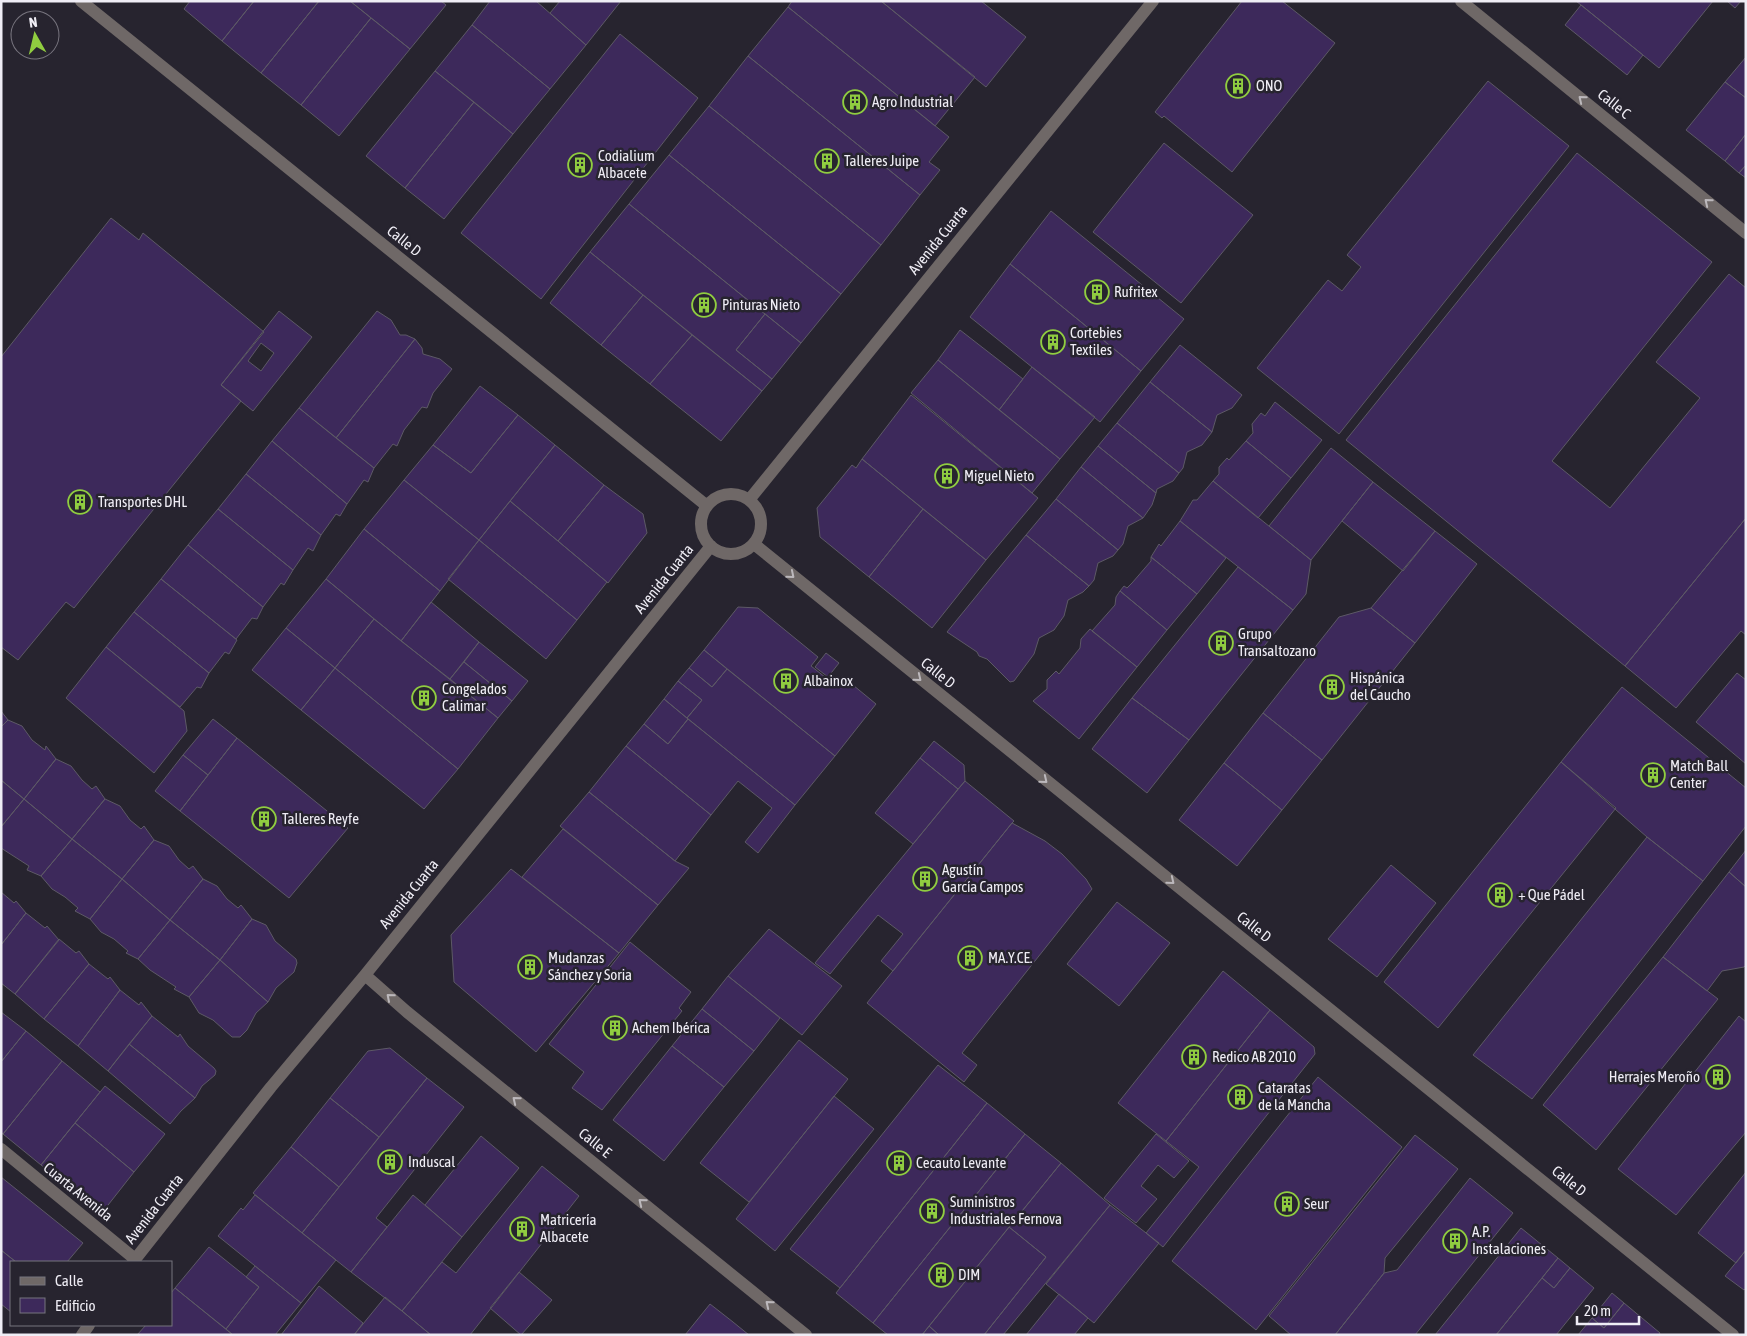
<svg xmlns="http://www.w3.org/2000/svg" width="1747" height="1336" viewBox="0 0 1747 1336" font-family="'Asap Condensed',sans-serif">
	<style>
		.building { fill: #3d295b; stroke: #5d5966; fill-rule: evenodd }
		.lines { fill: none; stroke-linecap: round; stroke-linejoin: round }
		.street { stroke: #6f6867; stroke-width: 12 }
		.oneway { stroke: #bcb8bc }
		.labels { text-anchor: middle; stroke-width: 5; stroke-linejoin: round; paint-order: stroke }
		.poi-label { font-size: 15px; fill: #efedf5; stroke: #27242f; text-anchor: start }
		.street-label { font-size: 15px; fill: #efedf5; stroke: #27242f }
	</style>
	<rect width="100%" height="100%" fill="#27242f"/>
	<!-- building -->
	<path class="building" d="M 190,1 L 254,1 L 222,41 L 184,9 Z
		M 254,1 L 319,1 L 261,73 L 222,41 Z
		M 319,1 L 350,1 L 371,18 L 301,105 L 261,73 Z
		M 350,1 L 441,1 L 446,5 L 410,49 Z
		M 490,1 L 536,1 L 586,45 L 550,89 L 472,25 Z
		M 560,1 L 621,1 L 586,45 L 550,13 Z
		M 792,1 L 881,1 L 975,77 L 935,126 L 788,7 Z
		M 881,1 L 981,1 L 1026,37 L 986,87 Z
		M 1242,1 L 1282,1 L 1335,43 L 1232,172 L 1164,116 L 1162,118 L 1155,112 Z
		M 1576,1 L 1713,1 L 1659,68 Z
		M 1727,1 L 1741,1 L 1735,8 Z
		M 1581,5 L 1643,55 L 1627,75 L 1565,25 Z
		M 788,7 L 949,137 L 929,162 L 940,170 L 920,195 L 748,56 Z
		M 371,18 L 410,49 L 339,136 L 301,105 Z
		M 472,25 L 550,89 L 513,134 L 435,71 Z
		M 620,34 L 698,98 L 541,299 L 461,233 Z
		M 748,56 L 920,195 L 881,245 L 709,106 Z
		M 1746,57 L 1746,98 L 1725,82 Z
		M 435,71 L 474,102 L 405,188 L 366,156 Z
		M 1488,81 L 1569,146 L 1339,434 L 1257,368 L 1328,280 L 1342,291 L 1361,267 L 1347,255 Z
		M 1725,82 L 1746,98 L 1746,134 L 1725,161 L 1686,130 Z
		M 474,102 L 513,134 L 444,219 L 405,188 Z
		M 709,106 L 881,245 L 841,294 L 669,155 Z
		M 1746,134 L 1746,165 L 1739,173 L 1725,161 Z
		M 1164,143 L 1253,215 L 1181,303 L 1093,232 Z
		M 1577,153 L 1712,262 L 1552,461 L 1610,508 L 1700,398 L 1656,362 L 1729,274 L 1746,288 L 1746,518 L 1625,666 L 1346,440 Z
		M 669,155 L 841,294 L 801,343 L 629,204 Z
		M 1746,165 L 1746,178 L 1739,173 Z
		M 629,204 L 765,314 L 736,350 L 772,379 L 762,391 L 590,252 Z
		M 1051,211 L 1184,319 L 1141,371 L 1010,264 Z
		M 111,218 L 139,240 L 143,233 L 264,332 L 221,385 L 241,401 L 74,608 L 66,602 L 18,660 L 1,647 L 1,357 Z
		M 590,252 L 643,295 L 601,345 L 550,303 Z
		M 1010,264 L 1141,371 L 1100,422 L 970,317 Z
		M 643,295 L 692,335 L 650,384 L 601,345 Z
		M 279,311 L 312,337 L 253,411 L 221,385 ZM 261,343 L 274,353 L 261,371 L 248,361 Z
		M 377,311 L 391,320 L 400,335 L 406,335 L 415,339 L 336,438 L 299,408 Z
		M 765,314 L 801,343 L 772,379 L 736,350 Z
		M 960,330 L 1023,379 L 999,410 L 938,360 Z
		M 692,335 L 762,391 L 721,441 L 650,384 Z
		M 415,339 L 422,348 L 423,354 L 440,359 L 452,369 L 433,393 L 427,408 L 422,407 L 404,430 L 397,446 L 393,444 L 374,468 L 336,438 Z
		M 1180,345 L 1242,395 L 1232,408 L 1217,415 L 1212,432 L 1150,382 Z
		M 938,360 L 1060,459 L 1032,493 L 911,393 Z
		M 1032,367 L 1095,417 L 1060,459 L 999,410 Z
		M 1150,382 L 1212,432 L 1202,445 L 1187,452 L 1183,468 L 1179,473 L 1117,423 Z
		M 480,386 L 518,415 L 471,473 L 433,445 Z
		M 911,395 L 1038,498 L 986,560 L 862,459 Z
		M 1275,402 L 1322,440 L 1291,478 L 1246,441 L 1253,433 L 1252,424 L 1261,413 L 1265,416 Z
		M 299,408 L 374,468 L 368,482 L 364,480 L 347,504 L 272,441 Z
		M 518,415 L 555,445 L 479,540 L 404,480 L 433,445 L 471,473 Z
		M 1117,423 L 1179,473 L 1173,481 L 1157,489 L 1156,493 L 1098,446 Z
		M 272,441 L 347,504 L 340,516 L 336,514 L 321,535 L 246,474 Z
		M 1246,441 L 1291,478 L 1258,518 L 1213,481 L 1219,474 L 1219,467 L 1227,458 L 1229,460 Z
		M 555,445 L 604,485 L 558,541 L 510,501 Z
		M 1098,446 L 1156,493 L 1152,505 L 1143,518 L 1081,467 Z
		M 1331,448 L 1373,482 L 1311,560 L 1269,526 Z
		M 862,459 L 923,509 L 869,577 L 820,537 L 817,508 L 852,465 L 856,468 Z
		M 1081,467 L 1143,518 L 1128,526 L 1123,544 L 1118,550 L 1056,499 Z
		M 246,474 L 321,535 L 313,551 L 308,548 L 293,570 L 218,509 Z
		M 404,480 L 479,540 L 440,591 L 364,529 Z
		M 1213,481 L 1311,560 L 1306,594 L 1293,610 L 1180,521 L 1193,500 L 1197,500 Z
		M 1373,482 L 1435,531 L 1403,571 L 1342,521 Z
		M 604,485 L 643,514 L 647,533 L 608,583 L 558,541 Z
		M 1056,499 L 1118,550 L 1113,556 L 1098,563 L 1094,580 L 1089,586 L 1026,535 Z
		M 510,501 L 607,582 L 577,620 L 479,540 Z
		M 218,509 L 293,570 L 284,585 L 281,583 L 263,607 L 188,545 Z
		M 923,509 L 986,560 L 932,628 L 869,577 Z
		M 1746,518 L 1746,635 L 1741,631 L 1676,708 L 1625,666 Z
		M 1180,521 L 1226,558 L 1197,594 L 1151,557 L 1159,544 L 1161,546 Z
		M 364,529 L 440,591 L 401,641 L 326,579 Z
		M 1435,531 L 1477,564 L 1415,643 L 1371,608 Z
		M 1026,535 L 1089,586 L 1083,592 L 1068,600 L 1064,616 L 1054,630 L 1039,638 L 1034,654 L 1014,681 L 1010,682 L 987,659 L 979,656 L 977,652 L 947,632 Z
		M 479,540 L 577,620 L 546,659 L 448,579 Z
		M 188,545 L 263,607 L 257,619 L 252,618 L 236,639 L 161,579 Z
		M 1151,557 L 1197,594 L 1167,630 L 1120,591 L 1124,586 L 1127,588 L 1132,583 L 1151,561 Z
		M 1238,567 L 1293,610 L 1189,740 L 1132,698 Z
		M 161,579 L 237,640 L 229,654 L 225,652 L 209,673 L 134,612 Z
		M 326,579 L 374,619 L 335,668 L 286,628 Z
		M 1120,591 L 1167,630 L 1137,667 L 1092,631 L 1115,605 L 1116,597 Z
		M 431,602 L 479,642 L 450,679 L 401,641 Z
		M 738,607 L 758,608 L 818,657 L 811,666 L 835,685 L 842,676 L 876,704 L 835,756 L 704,650 Z
		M 1371,608 L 1415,643 L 1322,760 L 1263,713 L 1339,617 Z
		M 134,612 L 209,673 L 201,688 L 197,687 L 180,707 L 106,647 Z
		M 374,619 L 498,718 L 458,769 L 335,668 Z
		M 286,628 L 335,668 L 301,710 L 252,670 Z
		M 1090,629 L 1137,667 L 1079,739 L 1033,701 L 1047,689 L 1047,680 L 1056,671 L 1059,674 L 1080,648 L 1081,639 Z
		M 479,642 L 528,681 L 512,701 L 464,662 Z
		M 106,647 L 184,711 L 187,731 L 154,773 L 66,698 Z
		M 704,650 L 727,669 L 712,687 L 689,668 Z
		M 826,653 L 839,663 L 828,677 L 815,667 Z
		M 464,662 L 512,701 L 498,718 L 450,679 Z
		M 335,668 L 458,769 L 424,809 L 301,710 Z
		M 689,668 L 712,687 L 727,669 L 835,756 L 795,805 L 687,718 L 702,700 L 678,681 Z
		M 1737,673 L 1746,680 L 1746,764 L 1696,722 Z
		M 678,681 L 702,700 L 687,718 L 664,699 Z
		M 1622,687 L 1746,788 L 1746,826 L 1703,881 L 1647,837 L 1561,762 Z
		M 1132,698 L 1189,740 L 1147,793 L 1092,749 Z
		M 664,699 L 688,719 L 668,744 L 644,724 Z
		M 1,711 L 8,720 L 1,727 Z
		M 1263,713 L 1322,760 L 1282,810 L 1224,763 Z
		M 213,719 L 237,738 L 208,775 L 183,755 Z
		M 688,719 L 795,805 L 758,853 L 745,842 L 772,808 L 738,781 L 711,815 L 626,746 L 644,724 L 668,744 Z
		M 8,720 L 22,726 L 32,740 L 45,750 L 46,746 L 56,759 L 24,799 L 1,780 L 1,727 Z
		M 237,738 L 348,828 L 289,898 L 180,811 Z
		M 934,741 L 964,765 L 965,781 L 958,789 L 920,758 Z
		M 626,746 L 711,815 L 675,861 L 589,792 Z
		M 183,755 L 208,775 L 180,811 L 155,791 Z
		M 920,758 L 958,789 L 913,844 L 875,813 Z
		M 56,759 L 71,766 L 82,780 L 92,789 L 96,786 L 105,799 L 72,839 L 24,799 Z
		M 1561,762 L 1616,808 L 1438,1028 L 1384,982 Z
		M 1224,763 L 1282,810 L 1237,866 L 1179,820 Z
		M 1,780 L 24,799 L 1,827 Z
		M 965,781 L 1014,821 L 1012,823 L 893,971 L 881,961 L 903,934 L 878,915 L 830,974 L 815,963 Z
		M 589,792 L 675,861 L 689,868 L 658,905 L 560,826 Z
		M 24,799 L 72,839 L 41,876 L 27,870 L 29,866 L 1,848 L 1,827 Z
		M 105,799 L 120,806 L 130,820 L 141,829 L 144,826 L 154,840 L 122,879 L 72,839 Z
		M 1012,823 L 1045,841 L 1062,854 L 1086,879 L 1092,889 L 962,1053 L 977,1065 L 964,1082 L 867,1003 Z
		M 563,829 L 658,905 L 619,953 L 522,877 Z
		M 1647,837 L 1703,881 L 1532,1099 L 1473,1055 Z
		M 72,839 L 122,879 L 90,919 L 75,911 L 78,908 L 65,897 L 52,889 L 41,876 Z
		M 154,840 L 169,846 L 179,860 L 189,869 L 193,866 L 203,879 L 170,920 L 122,879 Z
		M 1746,850 L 1746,887 L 1729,872 Z
		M 1391,865 L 1436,903 L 1377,977 L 1328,939 Z
		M 511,869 L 619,953 L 536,1052 L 454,982 L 451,935 Z
		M 1729,872 L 1746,887 L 1746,965 L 1744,967 L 1722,971 L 1707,991 L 1663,957 Z
		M 122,879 L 170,920 L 138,959 L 126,953 L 128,951 L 114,939 L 101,932 L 90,919 Z
		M 203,879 L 217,886 L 227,899 L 238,908 L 241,905 L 252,919 L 220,960 L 170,920 Z
		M 1,892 L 14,903 L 16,901 L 26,913 L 1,945 Z
		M 1117,902 L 1170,943 L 1119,1006 L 1067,964 Z
		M 26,913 L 45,928 L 47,926 L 59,940 L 15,994 L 1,983 L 1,945 Z
		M 252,919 L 266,925 L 275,941 L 296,959 L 297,963 L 294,972 L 276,988 L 268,1002 L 220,960 Z
		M 170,920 L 220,960 L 189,997 L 174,989 L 176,987 L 150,970 L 138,959 Z
		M 769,929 L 842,986 L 802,1035 L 728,976 Z
		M 59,939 L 76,953 L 79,951 L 89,964 L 44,1019 L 15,994 Z
		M 630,942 L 691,992 L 679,1008 L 682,1011 L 602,1110 L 572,1088 L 584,1072 L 549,1044 Z
		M 1663,957 L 1718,999 L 1596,1150 L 1543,1105 Z
		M 220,960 L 268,1002 L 256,1013 L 247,1030 L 240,1037 L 232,1037 L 213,1020 L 199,1013 L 189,997 Z
		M 89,964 L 108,979 L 110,977 L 120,990 L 78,1046 L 44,1019 Z
		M 1223,971 L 1270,1010 L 1166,1141 L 1118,1103 Z
		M 728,976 L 780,1018 L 754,1051 L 702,1009 Z
		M 120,990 L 139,1005 L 141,1002 L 152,1016 L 108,1071 L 78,1046 Z
		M 702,1009 L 754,1051 L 724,1087 L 672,1046 Z
		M 1270,1010 L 1314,1047 L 1315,1054 L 1163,1247 L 1146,1233 L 1199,1167 L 1166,1141 Z
		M 1,1012 L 26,1031 L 1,1062 Z
		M 152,1016 L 178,1037 L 180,1034 L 188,1046 L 214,1068 L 216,1071 L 215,1075 L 202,1086 L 195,1098 L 129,1044 Z
		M 1739,1016 L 1746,1022 L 1746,1132 L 1676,1215 L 1618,1169 Z
		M 26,1031 L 62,1061 L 3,1134 L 1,1133 L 1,1062 Z
		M 799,1040 L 848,1079 L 749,1202 L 700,1163 Z
		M 129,1044 L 195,1098 L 181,1111 L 170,1124 L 108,1071 Z
		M 672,1046 L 724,1087 L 664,1161 L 613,1120 Z
		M 390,1048 L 427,1078 L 379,1137 L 330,1098 L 368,1051 Z
		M 62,1061 L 100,1092 L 41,1165 L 3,1134 Z
		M 938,1065 L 987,1103 L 840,1288 L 790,1249 Z
		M 1318,1077 L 1402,1147 L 1256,1330 L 1172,1261 Z
		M 427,1078 L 464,1107 L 376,1218 L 387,1227 L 351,1272 L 302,1233 Z
		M 105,1086 L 165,1134 L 134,1172 L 75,1123 Z
		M 834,1096 L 874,1129 L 775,1251 L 736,1219 Z
		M 330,1098 L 379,1137 L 339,1187 L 291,1147 Z
		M 987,1103 L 1025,1134 L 873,1323 L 836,1293 Z
		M 75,1123 L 134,1172 L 101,1214 L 41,1165 Z
		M 1025,1134 L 1061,1163 L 922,1335 L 888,1335 L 873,1323 Z
		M 1156,1134 L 1189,1161 L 1174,1178 L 1158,1165 L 1141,1186 L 1157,1199 L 1136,1223 L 1104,1198 Z
		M 1415,1135 L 1458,1169 L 1385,1258 L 1384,1273 L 1335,1335 L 1291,1335 L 1269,1316 Z
		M 481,1136 L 519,1168 L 462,1237 L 425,1205 Z
		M 291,1147 L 339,1187 L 302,1233 L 253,1193 Z
		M 1061,1163 L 1110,1205 L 1003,1335 L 984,1335 L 1046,1257 L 1009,1227 Z
		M 542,1166 L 579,1196 L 470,1335 L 431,1335 L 402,1311 L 442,1262 L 456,1273 Z
		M 1746,1172 L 1746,1250 L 1736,1263 L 1698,1233 Z
		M 1,1177 L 83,1243 L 67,1262 L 16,1262 L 1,1250 Z
		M 1470,1178 L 1513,1213 L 1415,1335 L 1335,1335 L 1384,1273 L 1397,1270 Z
		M 255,1195 L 336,1260 L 301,1303 L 218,1236 L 241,1208 L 243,1210 Z
		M 413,1195 L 462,1237 L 402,1311 L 351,1272 Z
		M 1110,1205 L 1159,1243 L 1094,1323 L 1046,1284 Z
		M 1009,1227 L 1046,1257 L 984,1335 L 939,1335 L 929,1326 Z
		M 1521,1228 L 1558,1258 L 1496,1335 L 1435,1335 Z
		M 209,1247 L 259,1287 L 226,1329 L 175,1288 Z
		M 1,1250 L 16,1262 L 11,1262 L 11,1312 L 1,1304 Z
		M 1746,1250 L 1746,1288 L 1744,1290 L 1725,1276 Z
		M 1558,1258 L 1570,1268 L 1554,1288 L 1542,1278 Z
		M 255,1266 L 301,1303 L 275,1335 L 233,1335 L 226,1329 L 259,1287 L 246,1277 Z
		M 1570,1268 L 1594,1288 L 1556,1335 L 1496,1335 L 1542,1278 L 1554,1288 Z
		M 519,1272 L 552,1300 L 521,1335 L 490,1308 Z
		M 319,1286 L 363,1323 L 354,1335 L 281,1335 Z
		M 175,1288 L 233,1335 L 137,1335 L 146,1325 L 171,1325 L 171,1293 Z
		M 1612,1293 L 1624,1303 L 1604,1328 L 1592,1318 Z
		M 1059,1294 L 1088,1318 L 1074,1335 L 1026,1335 Z
		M 385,1297 L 402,1311 L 431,1335 L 354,1335 Z
		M 1624,1303 L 1660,1333 L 1659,1335 L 1578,1335 L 1592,1318 L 1604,1328 Z
		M 710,1304 L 733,1322 L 749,1335 L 685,1335 Z
		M 929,1326 L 939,1335 L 922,1335 Z"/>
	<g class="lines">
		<!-- street -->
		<path class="street" d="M 81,1 L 707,506
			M 1461,1 L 1746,233
			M701 524a30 30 0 1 1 60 0a30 30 0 1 1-60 0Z
			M 749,500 L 1153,1
			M 754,544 L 1733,1335
			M 365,975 L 407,1012 L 806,1335
			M 1,1149 L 135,1259
			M 133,1262 L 271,1087 L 365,975 L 711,546
			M 82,1335 L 89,1325"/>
	</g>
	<!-- one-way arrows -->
	<defs><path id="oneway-chevron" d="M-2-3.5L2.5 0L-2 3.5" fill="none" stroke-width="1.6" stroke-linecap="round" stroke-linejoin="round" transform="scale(1.25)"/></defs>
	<g class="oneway">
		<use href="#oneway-chevron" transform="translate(1582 99) rotate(-141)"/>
		<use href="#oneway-chevron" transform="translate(1708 202) rotate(-141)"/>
		<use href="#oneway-chevron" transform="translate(791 575) rotate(40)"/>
		<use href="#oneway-chevron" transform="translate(918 678) rotate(39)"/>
		<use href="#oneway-chevron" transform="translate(1044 780) rotate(39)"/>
		<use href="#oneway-chevron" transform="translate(1171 881) rotate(39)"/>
		<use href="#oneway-chevron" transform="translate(390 997) rotate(-139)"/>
		<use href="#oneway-chevron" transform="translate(516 1100) rotate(-141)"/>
		<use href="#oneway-chevron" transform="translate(642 1202) rotate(-141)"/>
		<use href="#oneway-chevron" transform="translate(769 1304) rotate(-141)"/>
	</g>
	<!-- icons -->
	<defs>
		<g id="building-ring" transform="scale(1.25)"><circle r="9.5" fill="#27242f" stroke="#90cd40" stroke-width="1.5"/><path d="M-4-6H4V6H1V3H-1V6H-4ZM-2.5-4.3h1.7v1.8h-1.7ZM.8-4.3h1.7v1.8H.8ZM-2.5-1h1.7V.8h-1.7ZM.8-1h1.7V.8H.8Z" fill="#90cd40"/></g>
	</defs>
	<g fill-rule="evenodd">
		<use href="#building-ring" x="1238" y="86"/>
		<use href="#building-ring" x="855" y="102"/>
		<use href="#building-ring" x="827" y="161"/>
		<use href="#building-ring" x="580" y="165"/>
		<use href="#building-ring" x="1097" y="292"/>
		<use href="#building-ring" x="704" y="305"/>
		<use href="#building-ring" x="1053" y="342"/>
		<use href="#building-ring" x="947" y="476"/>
		<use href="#building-ring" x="80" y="502"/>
		<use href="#building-ring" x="1221" y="643"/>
		<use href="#building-ring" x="786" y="681"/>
		<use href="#building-ring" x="1332" y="687"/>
		<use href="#building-ring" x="424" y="698"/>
		<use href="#building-ring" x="1653" y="775"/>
		<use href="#building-ring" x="264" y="819"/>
		<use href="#building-ring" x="925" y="879"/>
		<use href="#building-ring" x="1500" y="895"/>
		<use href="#building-ring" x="970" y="958"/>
		<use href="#building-ring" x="530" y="967"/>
		<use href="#building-ring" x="615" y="1028"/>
		<use href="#building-ring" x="1194" y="1057"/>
		<use href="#building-ring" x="1718" y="1077"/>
		<use href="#building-ring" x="1240" y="1097"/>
		<use href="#building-ring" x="390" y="1162"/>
		<use href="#building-ring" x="899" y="1163"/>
		<use href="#building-ring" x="1287" y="1204"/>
		<use href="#building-ring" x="932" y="1211"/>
		<use href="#building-ring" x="522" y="1229"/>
		<use href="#building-ring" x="1455" y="1241"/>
		<use href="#building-ring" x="941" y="1275"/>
	</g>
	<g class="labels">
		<!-- poi labels -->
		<g class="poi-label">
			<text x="1256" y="91">ONO</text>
			<text x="872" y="107">Agro Industrial</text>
			<text x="598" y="161">Codialium<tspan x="598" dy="17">Albacete</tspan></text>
			<text x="844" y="166">Talleres Juipe</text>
			<text x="1114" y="297">Rufritex</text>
			<text x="722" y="310">Pinturas Nieto</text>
			<text x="1070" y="338">Cortebies<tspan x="1070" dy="17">Textiles</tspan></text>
			<text x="964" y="481">Miguel Nieto</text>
			<text x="98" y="507">Transportes DHL</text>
			<text x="1238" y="639">Grupo<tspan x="1238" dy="17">Transaltozano</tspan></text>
			<text x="1350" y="683">Hispánica<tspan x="1350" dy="17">del Caucho</tspan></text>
			<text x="804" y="686">Albainox</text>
			<text x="442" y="694">Congelados<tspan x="442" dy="17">Calimar</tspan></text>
			<text x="1670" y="771">Match Ball<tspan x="1670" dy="17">Center</tspan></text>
			<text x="282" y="824">Talleres Reyfe</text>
			<text x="942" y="875">Agustín<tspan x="942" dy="17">García Campos</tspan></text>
			<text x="1518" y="900">+ Que Pádel</text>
			<text x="548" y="963">Mudanzas<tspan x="548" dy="17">Sánchez y Soria</tspan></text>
			<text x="988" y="963">MA.Y.CE.</text>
			<text x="632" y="1033">Achem Ibérica</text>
			<text x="1212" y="1062">Redico AB 2010</text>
			<text x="1700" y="1082" text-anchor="end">Herrajes Meroño</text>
			<text x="1258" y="1093">Cataratas<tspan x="1258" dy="17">de la Mancha</tspan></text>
			<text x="408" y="1167">Induscal</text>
			<text x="916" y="1168">Cecauto Levante</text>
			<text x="950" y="1207">Suministros<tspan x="950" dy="17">Industriales Fernova</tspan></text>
			<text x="1304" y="1209">Seur</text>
			<text x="540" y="1225">Matricería<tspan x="540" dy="17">Albacete</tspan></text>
			<text x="1472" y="1237">A.P.<tspan x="1472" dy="17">Instalaciones</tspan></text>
			<text x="958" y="1280">DIM</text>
		</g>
		<!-- street labels -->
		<g class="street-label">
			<text transform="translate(1614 104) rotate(39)" y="5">Calle C</text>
			<text transform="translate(938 240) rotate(-51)" y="5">Avenida Cuarta</text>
			<text transform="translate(404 241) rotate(39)" y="5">Calle D</text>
			<text transform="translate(664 579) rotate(-51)" y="5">Avenida Cuarta</text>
			<text transform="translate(938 673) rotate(39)" y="5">Calle D</text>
			<text transform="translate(409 894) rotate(-51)" y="5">Avenida Cuarta</text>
			<text transform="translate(1254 927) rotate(39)" y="5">Calle D</text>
			<text transform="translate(595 1143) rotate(39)" y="5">Calle E</text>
			<text transform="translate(1569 1181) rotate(39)" y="5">Calle D</text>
			<text transform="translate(78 1192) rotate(39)" y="5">Cuarta Avenida</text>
			<text transform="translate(154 1209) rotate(-52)" y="5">Avenida Cuarta</text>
		</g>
	</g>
	<!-- border -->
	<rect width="1747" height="1336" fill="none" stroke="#efedf5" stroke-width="5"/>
	<!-- legend -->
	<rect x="10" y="1261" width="162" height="65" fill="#27242f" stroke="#77747e"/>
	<rect x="20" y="1277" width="25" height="8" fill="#6f6867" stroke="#77747e"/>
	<text x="55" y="1286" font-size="15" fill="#efedf5">Calle</text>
	<rect x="20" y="1298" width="25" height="15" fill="#3d295b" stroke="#77747e"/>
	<text x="55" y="1311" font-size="15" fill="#efedf5">Edificio</text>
	<!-- north arrow -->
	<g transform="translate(35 35) rotate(352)"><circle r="24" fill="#27242f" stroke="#77747e"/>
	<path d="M0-4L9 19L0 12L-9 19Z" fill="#90cd40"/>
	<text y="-8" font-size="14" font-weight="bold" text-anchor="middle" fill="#efedf5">N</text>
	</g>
	<!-- scale -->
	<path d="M1577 1316v8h62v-8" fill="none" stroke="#efedf5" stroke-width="2.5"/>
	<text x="1584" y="1316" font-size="15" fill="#efedf5" stroke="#27242f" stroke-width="4" paint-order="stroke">20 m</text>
</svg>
